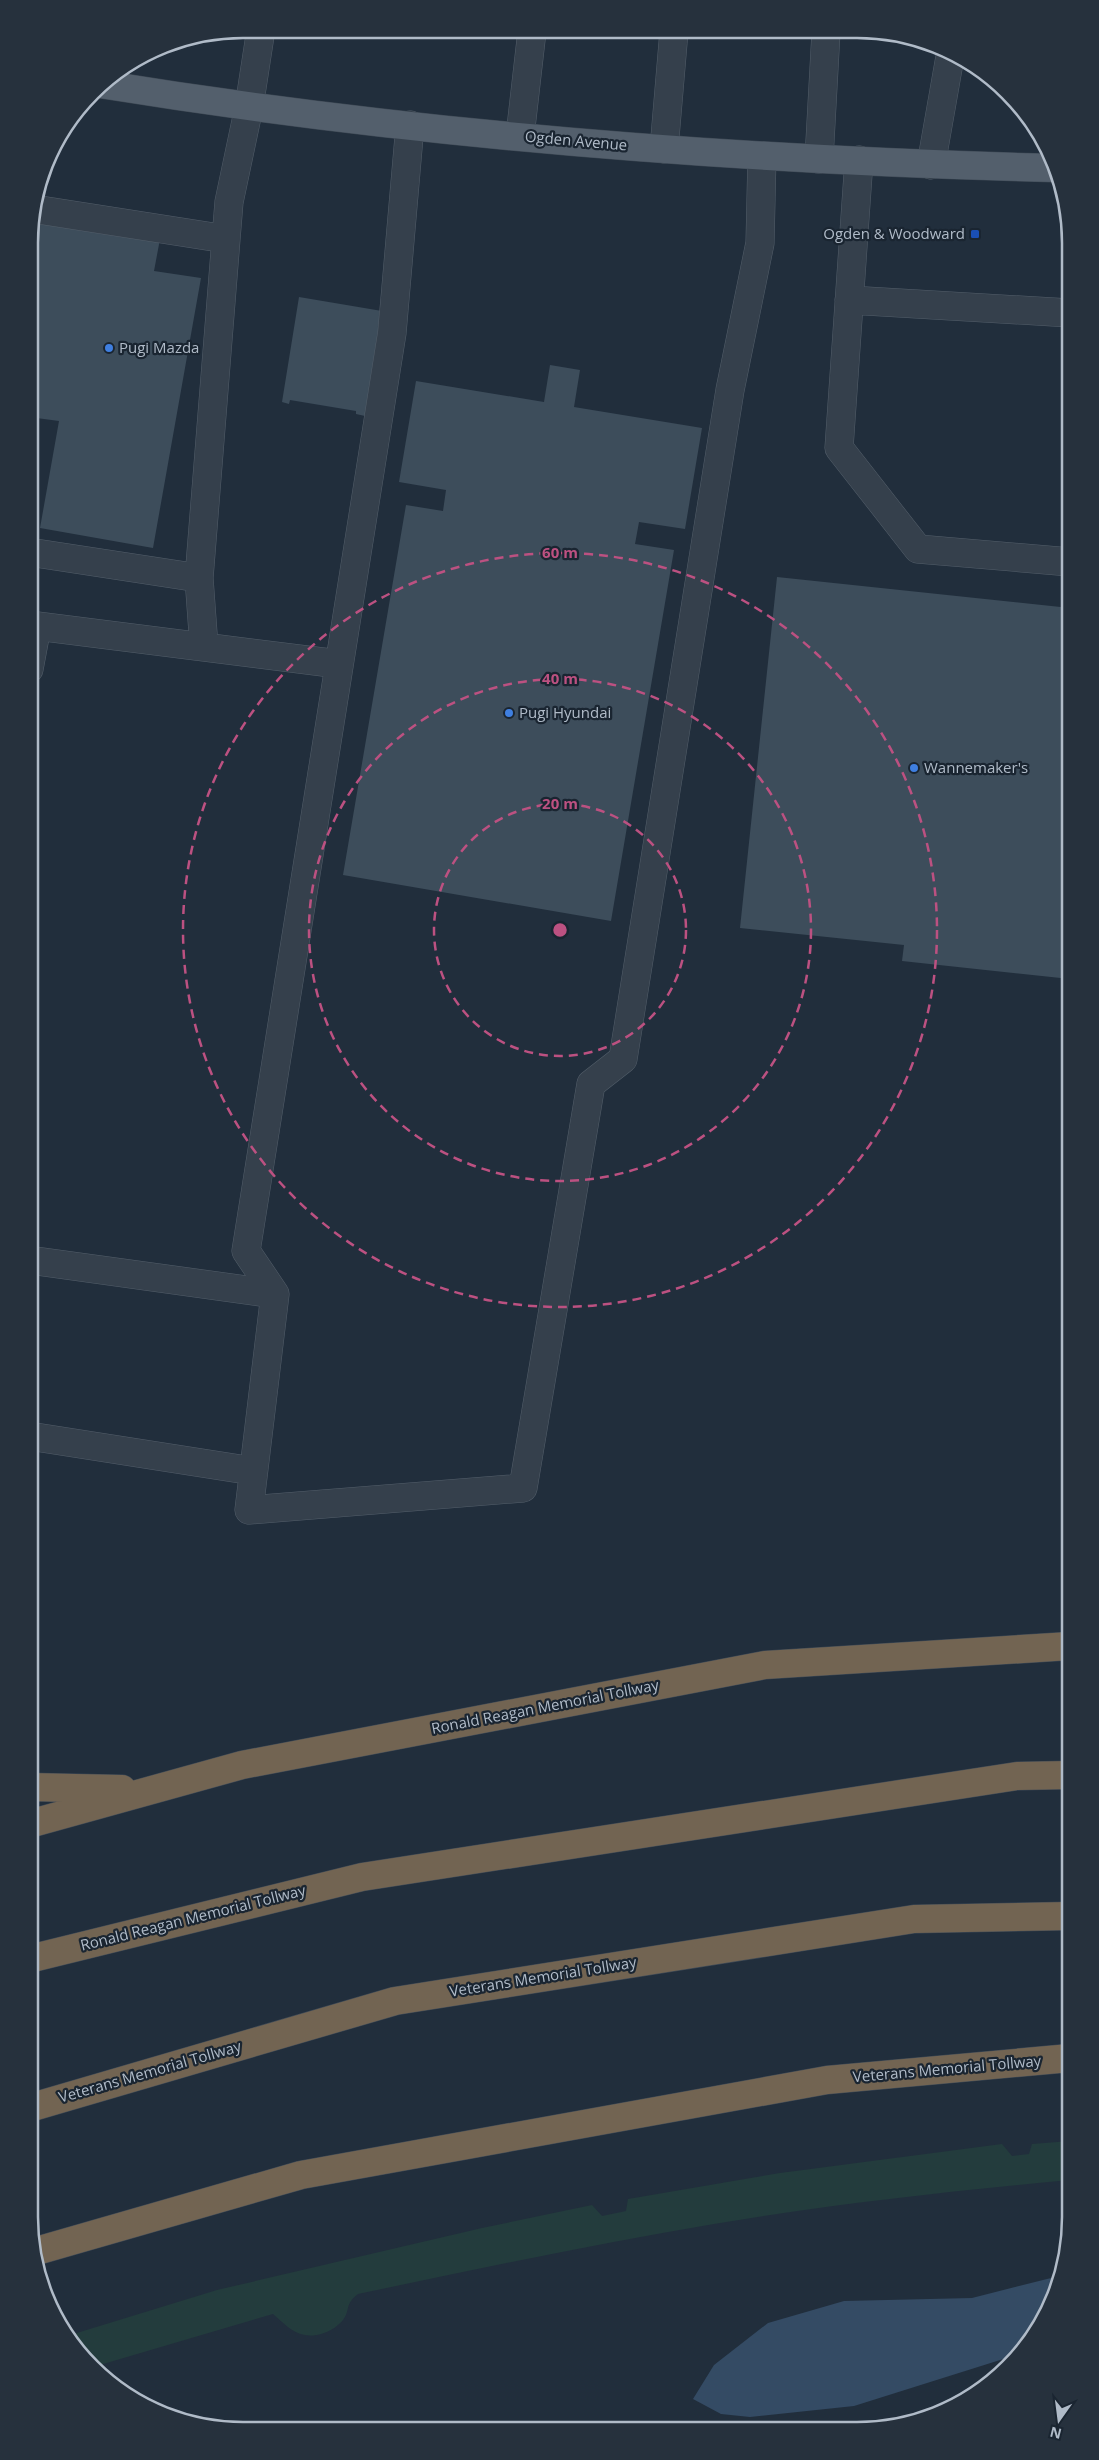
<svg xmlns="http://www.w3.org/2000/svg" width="1099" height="2460" viewBox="0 0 1099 2460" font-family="'Open Sans',sans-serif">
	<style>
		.green { fill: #233c3d }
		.water { fill: #344b64 }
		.building { fill: #3d4d5b }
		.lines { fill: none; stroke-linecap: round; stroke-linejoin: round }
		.minor-casing { stroke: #535e6a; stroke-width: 29 }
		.major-casing { stroke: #3e4955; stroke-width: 29 }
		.highway-casing { stroke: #404b57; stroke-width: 29 }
		.minor { stroke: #35404c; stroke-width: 28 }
		.major { stroke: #535f6c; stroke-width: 28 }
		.highway { stroke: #726452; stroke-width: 28 }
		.ring { fill: none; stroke: #bc5181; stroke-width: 2.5; stroke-dasharray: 9 6 }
		.transit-dot { fill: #1a4fb4; stroke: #1a2531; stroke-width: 2 }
		.shop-dot { fill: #3f7fe0; stroke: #1a2531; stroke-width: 2 }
		.labels { text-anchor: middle; stroke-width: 4.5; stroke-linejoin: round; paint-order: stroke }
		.street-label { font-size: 15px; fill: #b0bbc8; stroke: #1a2531 }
		.poi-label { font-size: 15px; fill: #b0bbc8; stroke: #1a2531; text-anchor: start }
		.rim { fill: none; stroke: #b0bbc8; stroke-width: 2.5 }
		.centre { fill: #bc5181; stroke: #1a2531; stroke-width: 2.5 }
		.ring-label { font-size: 15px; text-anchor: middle; font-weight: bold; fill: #bc5181; stroke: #1a2531; stroke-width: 4.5; stroke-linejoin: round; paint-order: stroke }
	</style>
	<rect width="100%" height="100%" fill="#212e3c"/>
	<!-- green -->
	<path class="green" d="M 1070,2141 L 1070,2180 C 951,2191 832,2204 714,2224 C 595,2244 477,2269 358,2294 C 344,2305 351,2309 343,2320 C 339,2325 331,2331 324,2333 C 300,2341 290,2329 273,2314 L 93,2367 L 67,2336 L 217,2290 L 482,2228 L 592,2205 L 602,2216 L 626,2211 L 628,2199 L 780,2173 L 1002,2144 L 1012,2156 L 1029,2154 L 1032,2144 Z"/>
	<!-- water -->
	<path class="water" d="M 1059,2276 L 1054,2299 L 1026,2348 L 1016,2355 L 854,2406 L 750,2417 L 721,2414 L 693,2399 L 714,2365 L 768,2323 L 844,2301 L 972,2298 Z"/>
	<!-- building -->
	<path class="building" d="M 38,219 L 160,239 L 154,271 L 201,278 L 153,548 L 40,528 L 59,421 L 29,417 L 29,256 L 31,256 Z
		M 299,297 L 382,311 L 365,416 L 356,414 L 356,411 L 290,400 L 289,404 L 282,402 Z
		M 550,365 L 580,370 L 574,407 L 702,428 L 685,529 L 639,522 L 635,544 L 674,550 L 611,921 L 343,875 L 406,505 L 443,511 L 446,490 L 399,482 L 416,381 L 544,402 Z
		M 777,577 L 1070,608 L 1070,979 L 902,961 L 904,945 L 740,928 Z"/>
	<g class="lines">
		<!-- minor casing -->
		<g class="minor-casing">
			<path id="minor" d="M 410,125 L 392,333 L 246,1251 L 275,1294 L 249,1510 L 523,1488 L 591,1084 L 623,1059 L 730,390 L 760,243 L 762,156
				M 520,136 L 532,31
				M 664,149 L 674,31
				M 819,159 L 826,32
				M 859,160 L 839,448 L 918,549 L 1070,562
				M 931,165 L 951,51
				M 34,209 L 226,239 L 229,202 L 249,107 L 261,29
				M 849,300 L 1070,313
				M 29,552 L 199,578 L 204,647
				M 199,578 L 226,239
				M 29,669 L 37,626 L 339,664
				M 29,1260 L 275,1294
				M 29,1436 L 253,1471"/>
		</g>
		<!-- major casing -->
		<g class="major-casing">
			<path id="major" d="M 100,84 C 415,135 735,160 1054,168"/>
		</g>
		<!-- highway casing -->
		<g class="highway-casing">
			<path id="highway" d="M 29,1787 L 122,1789
				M 29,1824 L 242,1765 L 765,1665 L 1070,1646
				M 29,1959 L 362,1877 L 1017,1776 L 1070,1775
				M 29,2108 L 395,2001 L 914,1919 L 1070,1916
				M 33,2252 L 301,2175 L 827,2080 L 1070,2058"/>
		</g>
		<!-- minor -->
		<use href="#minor" class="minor"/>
		<!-- major -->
		<use href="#major" class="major"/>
		<!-- highway -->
		<use href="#highway" class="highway"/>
	</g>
	<!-- distance rings -->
	<g class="ring">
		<circle cx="560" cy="930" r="126"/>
		<circle cx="560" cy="930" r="251"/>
		<circle cx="560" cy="930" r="377"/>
	</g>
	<!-- markers -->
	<rect class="transit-dot" x="970" y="229" width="10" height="10" rx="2.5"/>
	<g class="shop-dot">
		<circle cx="109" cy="348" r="5"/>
		<circle cx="509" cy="713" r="5"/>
		<circle cx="914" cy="768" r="5"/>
	</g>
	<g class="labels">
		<!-- street labels -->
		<g class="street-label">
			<text transform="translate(576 141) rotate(5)" y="5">Ogden Avenue</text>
			<text transform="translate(545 1707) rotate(-11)" y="5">Ronald Reagan Memorial Tollway</text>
			<text transform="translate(193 1918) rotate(-14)" y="5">Ronald Reagan Memorial Tollway</text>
			<text transform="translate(543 1977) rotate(-9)" y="5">Veterans Memorial Tollway</text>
			<text transform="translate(947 2069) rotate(-5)" y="5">Veterans Memorial Tollway</text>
			<text transform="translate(150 2072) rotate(-16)" y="5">Veterans Memorial Tollway</text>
		</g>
		<!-- poi labels -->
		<g class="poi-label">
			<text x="965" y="239" text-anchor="end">Ogden &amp; Woodward</text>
			<text x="119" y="353">Pugi Mazda</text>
			<text x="519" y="718">Pugi Hyundai</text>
			<text x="924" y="773">Wannemaker's</text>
		</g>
	</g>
	<!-- crop -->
	<path d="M0 0H1099V2460H0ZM243 38H857A205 205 0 0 1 1062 243V2217A205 205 0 0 1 857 2422H243A205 205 0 0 1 38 2217V243A205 205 0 0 1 243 38Z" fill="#26313d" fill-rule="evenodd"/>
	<path class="rim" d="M243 38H857A205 205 0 0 1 1062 243V2217A205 205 0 0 1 857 2422H243A205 205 0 0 1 38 2217V243A205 205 0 0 1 243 38Z"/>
	<circle cx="560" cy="930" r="8" class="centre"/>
	<g class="ring-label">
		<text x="560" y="558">60 m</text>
		<text x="560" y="684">40 m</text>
		<text x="560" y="809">20 m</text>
	</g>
	<!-- north arrow -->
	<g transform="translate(1059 2420) rotate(194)" stroke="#1a2531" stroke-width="4" paint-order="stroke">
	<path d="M0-4L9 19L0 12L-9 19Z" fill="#b0bbc8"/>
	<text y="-8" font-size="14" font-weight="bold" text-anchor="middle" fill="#b0bbc8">N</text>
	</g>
</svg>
